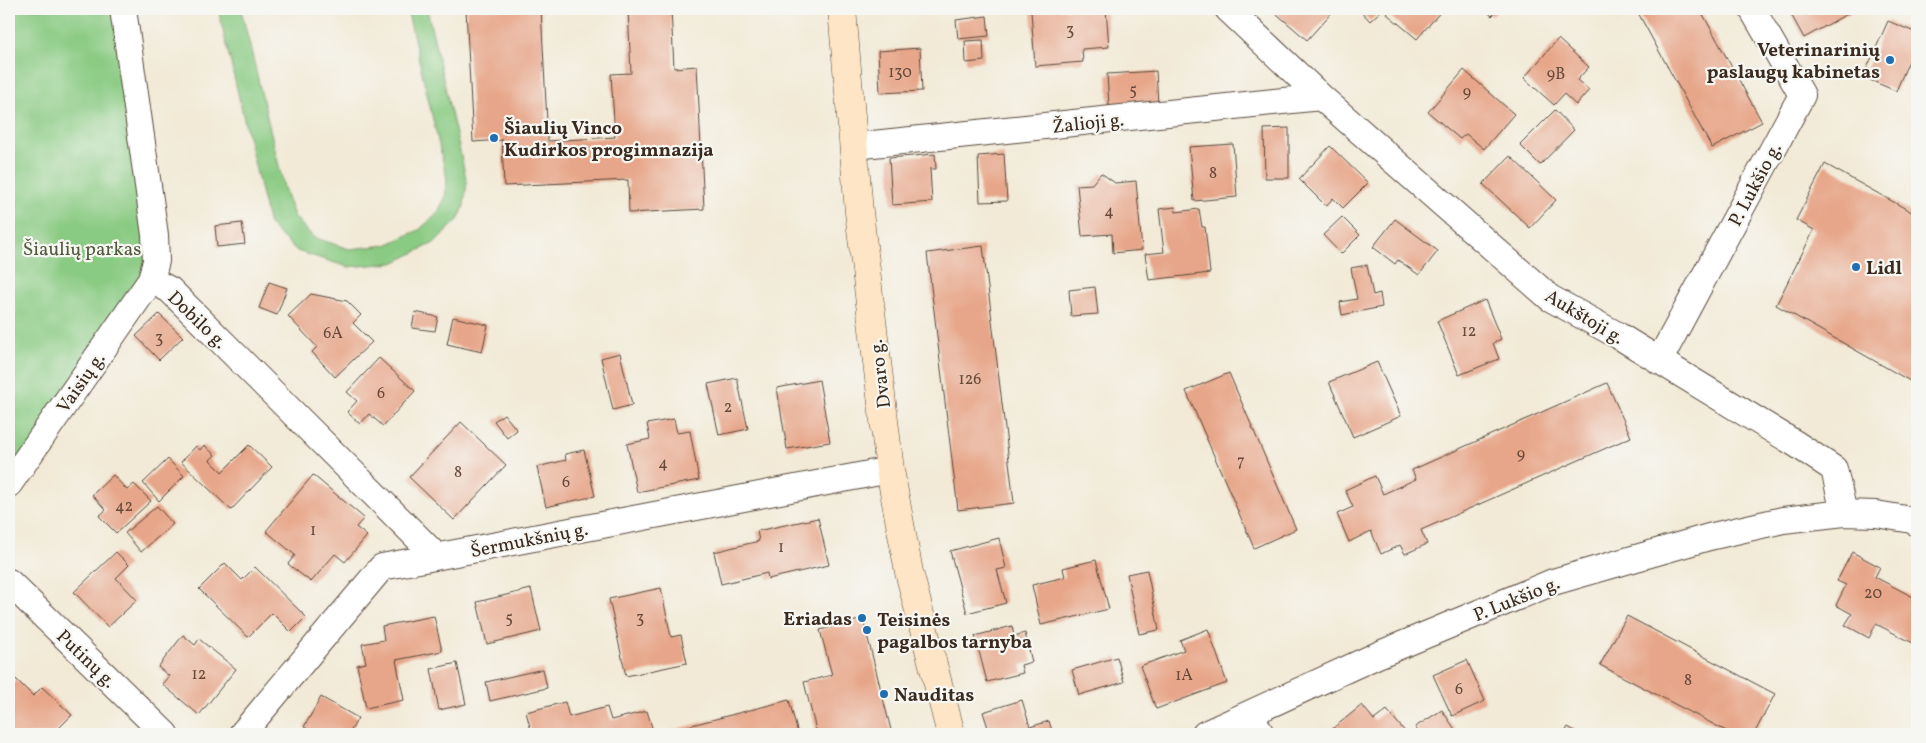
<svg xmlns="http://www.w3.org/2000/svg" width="1926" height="743" viewBox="0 0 1926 743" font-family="Vollkorn,serif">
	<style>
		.green { fill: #8acb83; stroke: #627a50 }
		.building { fill: #e7a689 }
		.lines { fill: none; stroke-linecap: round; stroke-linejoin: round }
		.street-casing { stroke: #56473a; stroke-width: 28 }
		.secondary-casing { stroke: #56473a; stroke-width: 29 }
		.street { stroke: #fff; stroke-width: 26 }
		.secondary { stroke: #fde5c5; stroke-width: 28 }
		.poi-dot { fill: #1f6fb2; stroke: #f6f6f2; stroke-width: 2 }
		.labels { text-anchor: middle; stroke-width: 4.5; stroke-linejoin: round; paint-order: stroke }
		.number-label { font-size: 16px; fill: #664939 }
		.poi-label { font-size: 19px; font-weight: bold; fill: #3b2a1e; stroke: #f6f6f2; text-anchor: start }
		.street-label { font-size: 19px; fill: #3b2a1e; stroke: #f6f6f2 }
		.park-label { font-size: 19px; fill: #535a3c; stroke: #f6f6f2 }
	</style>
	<rect width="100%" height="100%" fill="#f6f6f2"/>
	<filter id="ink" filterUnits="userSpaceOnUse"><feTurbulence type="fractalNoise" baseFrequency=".02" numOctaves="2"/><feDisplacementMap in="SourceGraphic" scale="10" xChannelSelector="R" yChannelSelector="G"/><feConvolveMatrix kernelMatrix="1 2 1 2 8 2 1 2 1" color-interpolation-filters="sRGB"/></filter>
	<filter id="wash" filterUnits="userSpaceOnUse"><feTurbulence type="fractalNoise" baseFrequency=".0096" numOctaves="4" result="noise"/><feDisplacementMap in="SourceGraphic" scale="20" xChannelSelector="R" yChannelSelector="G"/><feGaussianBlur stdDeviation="1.12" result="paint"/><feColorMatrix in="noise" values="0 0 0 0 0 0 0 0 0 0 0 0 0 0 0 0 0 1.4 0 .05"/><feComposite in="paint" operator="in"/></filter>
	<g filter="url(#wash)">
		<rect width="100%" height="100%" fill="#f2ead7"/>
		<!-- green -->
		<path class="green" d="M 9,9 L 123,9 L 156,261 L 9,484 Z
			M 218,9 L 241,9 L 285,191 L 294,216 L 313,237 L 349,249 L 386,245 L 419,230 L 437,214 L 445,198 L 447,179 L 407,9 L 427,9 L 467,182 L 464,206 L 458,220 L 434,243 L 393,263 L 348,267 L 297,251 L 269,225 Z"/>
		<g id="blocks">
			<!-- building -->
			<path class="building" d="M 466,9 L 541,9 L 548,141 L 615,137 L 611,74 L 631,73 L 628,9 L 671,9 L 674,68 L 697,66 L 704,209 L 629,213 L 628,180 L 504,186 L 502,140 L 473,142 Z
				M 1053,9 L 1106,9 L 1109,47 L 1082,49 L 1083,62 L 1035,66 L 1031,11 Z
				M 1271,9 L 1335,9 L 1307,40 Z
				M 1359,9 L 1383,9 L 1370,21 Z
				M 1391,9 L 1443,9 L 1417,39 L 1387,14 Z
				M 1484,9 L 1499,9 L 1492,16 Z
				M 1636,9 L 1700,9 L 1762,122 L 1712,148 Z
				M 1788,9 L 1856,9 L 1804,38 Z
				M 987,16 L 989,36 L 958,39 L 956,20 Z
				M 1888,21 L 1917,33 L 1917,42 L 1896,91 L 1863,77 Z
				M 1558,39 L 1589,67 L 1577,80 L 1589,90 L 1576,105 L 1564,94 L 1554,105 L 1524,78 Z
				M 983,40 L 984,61 L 966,63 L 965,41 Z
				M 920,48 L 922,91 L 880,93 L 878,51 Z
				M 1464,70 L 1514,114 L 1484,149 L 1466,134 L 1460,139 L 1428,112 Z
				M 1156,71 L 1158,104 L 1109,106 L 1107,74 Z
				M 1555,110 L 1574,130 L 1540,165 L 1520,145 Z
				M 1289,128 L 1289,178 L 1265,178 L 1264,129 Z
				M 1233,144 L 1237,197 L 1194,201 L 1189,147 Z
				M 1330,146 L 1368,183 L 1343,208 L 1333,198 L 1326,206 L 1299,179 Z
				M 935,154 L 936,169 L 930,169 L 932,202 L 892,205 L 889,158 Z
				M 1004,154 L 1007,201 L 980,202 L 978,156 Z
				M 1510,156 L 1556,200 L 1530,228 L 1483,184 Z
				M 1825,164 L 1917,215 L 1917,385 L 1776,305 L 1814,230 L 1796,220 Z
				M 1101,173 L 1115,183 L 1136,181 L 1142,250 L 1113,253 L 1112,234 L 1082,236 L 1077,185 L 1092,184 Z
				M 1175,207 L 1176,212 L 1199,209 L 1202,227 L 1205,227 L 1210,273 L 1149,280 L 1145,254 L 1164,252 L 1159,209 Z
				M 1342,217 L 1360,235 L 1341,254 L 1323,235 Z
				M 1395,219 L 1438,251 L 1419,275 L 1398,260 L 1395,264 L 1373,247 Z
				M 242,223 L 245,244 L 217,247 L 215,226 Z
				M 983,246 L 1014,503 L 958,510 L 927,253 Z
				M 1367,265 L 1373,295 L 1380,293 L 1382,307 L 1342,315 L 1340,302 L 1357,299 L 1351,268 Z
				M 269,282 L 287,288 L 277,315 L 259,308 Z
				M 1095,287 L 1098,314 L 1071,316 L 1069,290 Z
				M 311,294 L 347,301 L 361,315 L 353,323 L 372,342 L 335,377 L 312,352 L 317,347 L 288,316 Z
				M 1485,300 L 1501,339 L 1493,343 L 1499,359 L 1459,375 L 1437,321 Z
				M 415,312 L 438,317 L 435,331 L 412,328 Z
				M 159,314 L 183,337 L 159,360 L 136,336 Z
				M 453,317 L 488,325 L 482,352 L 447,344 Z
				M 620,353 L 632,405 L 613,410 L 601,358 Z
				M 379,358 L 415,391 L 383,426 L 369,414 L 360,424 L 347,412 L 357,401 L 347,392 Z
				M 1377,362 L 1401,416 L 1353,437 L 1329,382 Z
				M 1229,373 L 1296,529 L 1254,548 L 1186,391 Z
				M 737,378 L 748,429 L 719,435 L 708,384 Z
				M 819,380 L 830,442 L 787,449 L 777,388 Z
				M 1607,383 L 1631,437 L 1421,530 L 1427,544 L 1405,554 L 1400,545 L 1381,554 L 1371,531 L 1349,542 L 1337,514 L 1353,507 L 1345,490 L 1375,476 L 1383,494 L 1416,479 L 1412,470 Z
				M 504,414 L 517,430 L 507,438 L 494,421 Z
				M 674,419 L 677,433 L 690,431 L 699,480 L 637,492 L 627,444 L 650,439 L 647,424 Z
				M 461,422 L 506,465 L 454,520 L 409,477 Z
				M 204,445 L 215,455 L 210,460 L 222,472 L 249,445 L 272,467 L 231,510 L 181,462 L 196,446 L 200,450 Z
				M 584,450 L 595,496 L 546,507 L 537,467 L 566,460 L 565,454 Z
				M 168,459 L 184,476 L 159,501 L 143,483 Z
				M 113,475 L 127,490 L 134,484 L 151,501 L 116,533 L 99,516 L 106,510 L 92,495 Z
				M 313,475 L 364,518 L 356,527 L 367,536 L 345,562 L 335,554 L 311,582 L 288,564 L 295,555 L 266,531 Z
				M 157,506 L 173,524 L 141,552 L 125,533 Z
				M 818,518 L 829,565 L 768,579 L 767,573 L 721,584 L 714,552 L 759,541 L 757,531 Z
				M 999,538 L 1006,568 L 997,570 L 1006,603 L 967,613 L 950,551 Z
				M 116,552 L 129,565 L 116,578 L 137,600 L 108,627 L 74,592 Z
				M 1852,552 L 1880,567 L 1875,577 L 1917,599 L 1917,645 L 1876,624 L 1869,638 L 1845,625 L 1852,614 L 1836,605 L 1846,585 L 1837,581 Z
				M 1096,560 L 1109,609 L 1041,625 L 1032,585 L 1065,577 L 1063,568 Z
				M 225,563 L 242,580 L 255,567 L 306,617 L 291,632 L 272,613 L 248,637 L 199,589 Z
				M 1147,570 L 1159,630 L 1139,634 L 1127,574 Z
				M 661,588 L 671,637 L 681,635 L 687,663 L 626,676 L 609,599 Z
				M 531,589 L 541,631 L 487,644 L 477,602 Z
				M 434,616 L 442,651 L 396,660 L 404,700 L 366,708 L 357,665 L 366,663 L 362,644 L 384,640 L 382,626 Z
				M 1627,616 L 1775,694 L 1754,734 L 1732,734 L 1600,665 Z
				M 863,619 L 892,734 L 817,734 L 804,682 L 832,675 L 820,630 Z
				M 1012,626 L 1014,636 L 1025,633 L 1032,662 L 1021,665 L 1023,673 L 987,682 L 975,636 Z
				M 1208,629 L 1227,683 L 1156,709 L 1140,666 L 1184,650 L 1180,640 Z
				M 183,635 L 195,645 L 199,639 L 236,669 L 199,715 L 162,684 L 169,676 L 158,667 Z
				M 1117,657 L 1124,682 L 1079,695 L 1072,670 Z
				M 1467,660 L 1485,701 L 1452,716 L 1433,675 Z
				M 457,663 L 466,704 L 439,710 L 431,669 Z
				M 543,669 L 547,688 L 490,701 L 486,682 Z
				M 16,679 L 33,696 L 42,687 L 72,715 L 53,734 L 9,734 L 9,687 Z
				M 321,697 L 358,718 L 349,734 L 317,734 L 304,727 Z
				M 789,700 L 798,734 L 657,734 Z
				M 1022,700 L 1030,727 L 1049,721 L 1053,734 L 990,734 L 983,712 Z
				M 565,702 L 569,717 L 607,707 L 611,720 L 647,711 L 654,734 L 532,734 L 526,712 Z
				M 1362,705 L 1374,720 L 1387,710 L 1407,734 L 1326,734 Z
				M 1442,710 L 1458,734 L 1420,734 L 1415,727 Z
				M 1568,727 L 1580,734 L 1564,734 Z"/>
		</g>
	</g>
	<g filter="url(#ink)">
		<use href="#blocks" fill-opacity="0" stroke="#56473a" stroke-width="1"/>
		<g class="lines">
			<!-- street casing -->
			<g class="street-casing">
				<path id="street" d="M 1228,9 L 1321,97 L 1550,298 L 1619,336 L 1796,444 L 1834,469 L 1844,513
					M 854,146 L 1321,97
					M 151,280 L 170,290 L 436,556
					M 1659,361 L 1802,95 L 1752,9
					M 9,484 L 151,280 L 156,261 L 155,235 L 123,9
					M 9,582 L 165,734
					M 1250,714 L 1261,734
					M 242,734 L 382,567 L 890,470
					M 1205,734 L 1380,654 L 1553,582 L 1709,537 L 1783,520 L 1844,513 L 1876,514 L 1912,520 L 1917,523"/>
			</g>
			<!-- secondary casing -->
			<g class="secondary-casing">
				<path id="secondary" d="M 842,9 L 859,212 L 890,470 L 909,572 L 951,734"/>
			</g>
			<!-- street -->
			<use href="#street" class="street"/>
			<!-- secondary -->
			<use href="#secondary" class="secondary"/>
		</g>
	</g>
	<!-- markers -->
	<g class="poi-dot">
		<circle cx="1890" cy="60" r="5"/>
		<circle cx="494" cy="138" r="5"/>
		<circle cx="1856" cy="267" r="5"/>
		<circle cx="862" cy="618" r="5"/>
		<circle cx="867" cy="630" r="5"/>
		<circle cx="884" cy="694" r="5"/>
	</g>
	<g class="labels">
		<!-- number labels -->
		<g class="number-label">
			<text x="1070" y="35">3</text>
			<text x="900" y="77">130</text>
			<text x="1556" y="79">9B</text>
			<text x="1133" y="95">5</text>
			<text x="1467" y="97">9</text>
			<text x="1213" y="178">8</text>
			<text x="1109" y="216">4</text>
			<text x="1469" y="336">12</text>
			<text x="333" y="338">6A</text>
			<text x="159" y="343">3</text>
			<text x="970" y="384">126</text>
			<text x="381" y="398">6</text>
			<text x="728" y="412">2</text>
			<text x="1521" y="459">9</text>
			<text x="1241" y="466">7</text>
			<text x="663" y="468">4</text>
			<text x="458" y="477">8</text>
			<text x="566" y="487">6</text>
			<text x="124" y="511">42</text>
			<text x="313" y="535">1</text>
			<text x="781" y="552">1</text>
			<text x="1873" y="598">20</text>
			<text x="509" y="623">5</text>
			<text x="640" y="623">3</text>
			<text x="199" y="679">12</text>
			<text x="1184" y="680">1A</text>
			<text x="1688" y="685">8</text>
			<text x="1459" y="694">6</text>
		</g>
		<!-- poi labels -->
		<g class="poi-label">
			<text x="1880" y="56" text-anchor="end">Veterinarinių<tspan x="1880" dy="22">paslaugų kabinetas</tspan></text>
			<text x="504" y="134">Šiaulių Vinco<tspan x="504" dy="22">Kudirkos progimnazija</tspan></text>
			<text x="1866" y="274">Lidl</text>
			<text x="852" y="625" text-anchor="end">Eriadas</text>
			<text x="877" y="626">Teisinės<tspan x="877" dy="22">pagalbos tarnyba</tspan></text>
			<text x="894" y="701">Nauditas</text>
		</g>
		<!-- street labels -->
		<g class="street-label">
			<text transform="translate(1088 122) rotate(-6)" y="7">Žalioji g.</text>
			<text transform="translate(1754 184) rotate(-62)" y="7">P. Lukšio g.</text>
			<text transform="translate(1585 316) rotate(31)" y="7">Aukštoji g.</text>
			<text transform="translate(198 319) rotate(44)" y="7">Dobilo g.</text>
			<text transform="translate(879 374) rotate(-97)" y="7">Dvaro g.</text>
			<text transform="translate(80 382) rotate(-55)" y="7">Vaisių g.</text>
			<text transform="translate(529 539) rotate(-11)" y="7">Šermukšnių g.</text>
			<text transform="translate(1516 598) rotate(-22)" y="7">P. Lukšio g.</text>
			<text transform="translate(87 658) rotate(44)" y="7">Putinų g.</text>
		</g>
		<!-- park labels -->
		<g class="park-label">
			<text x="82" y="255">Šiaulių parkas</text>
		</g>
	</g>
	<!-- margin -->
	<rect width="1926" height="743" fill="none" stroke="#f6f6f2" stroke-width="30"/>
</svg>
